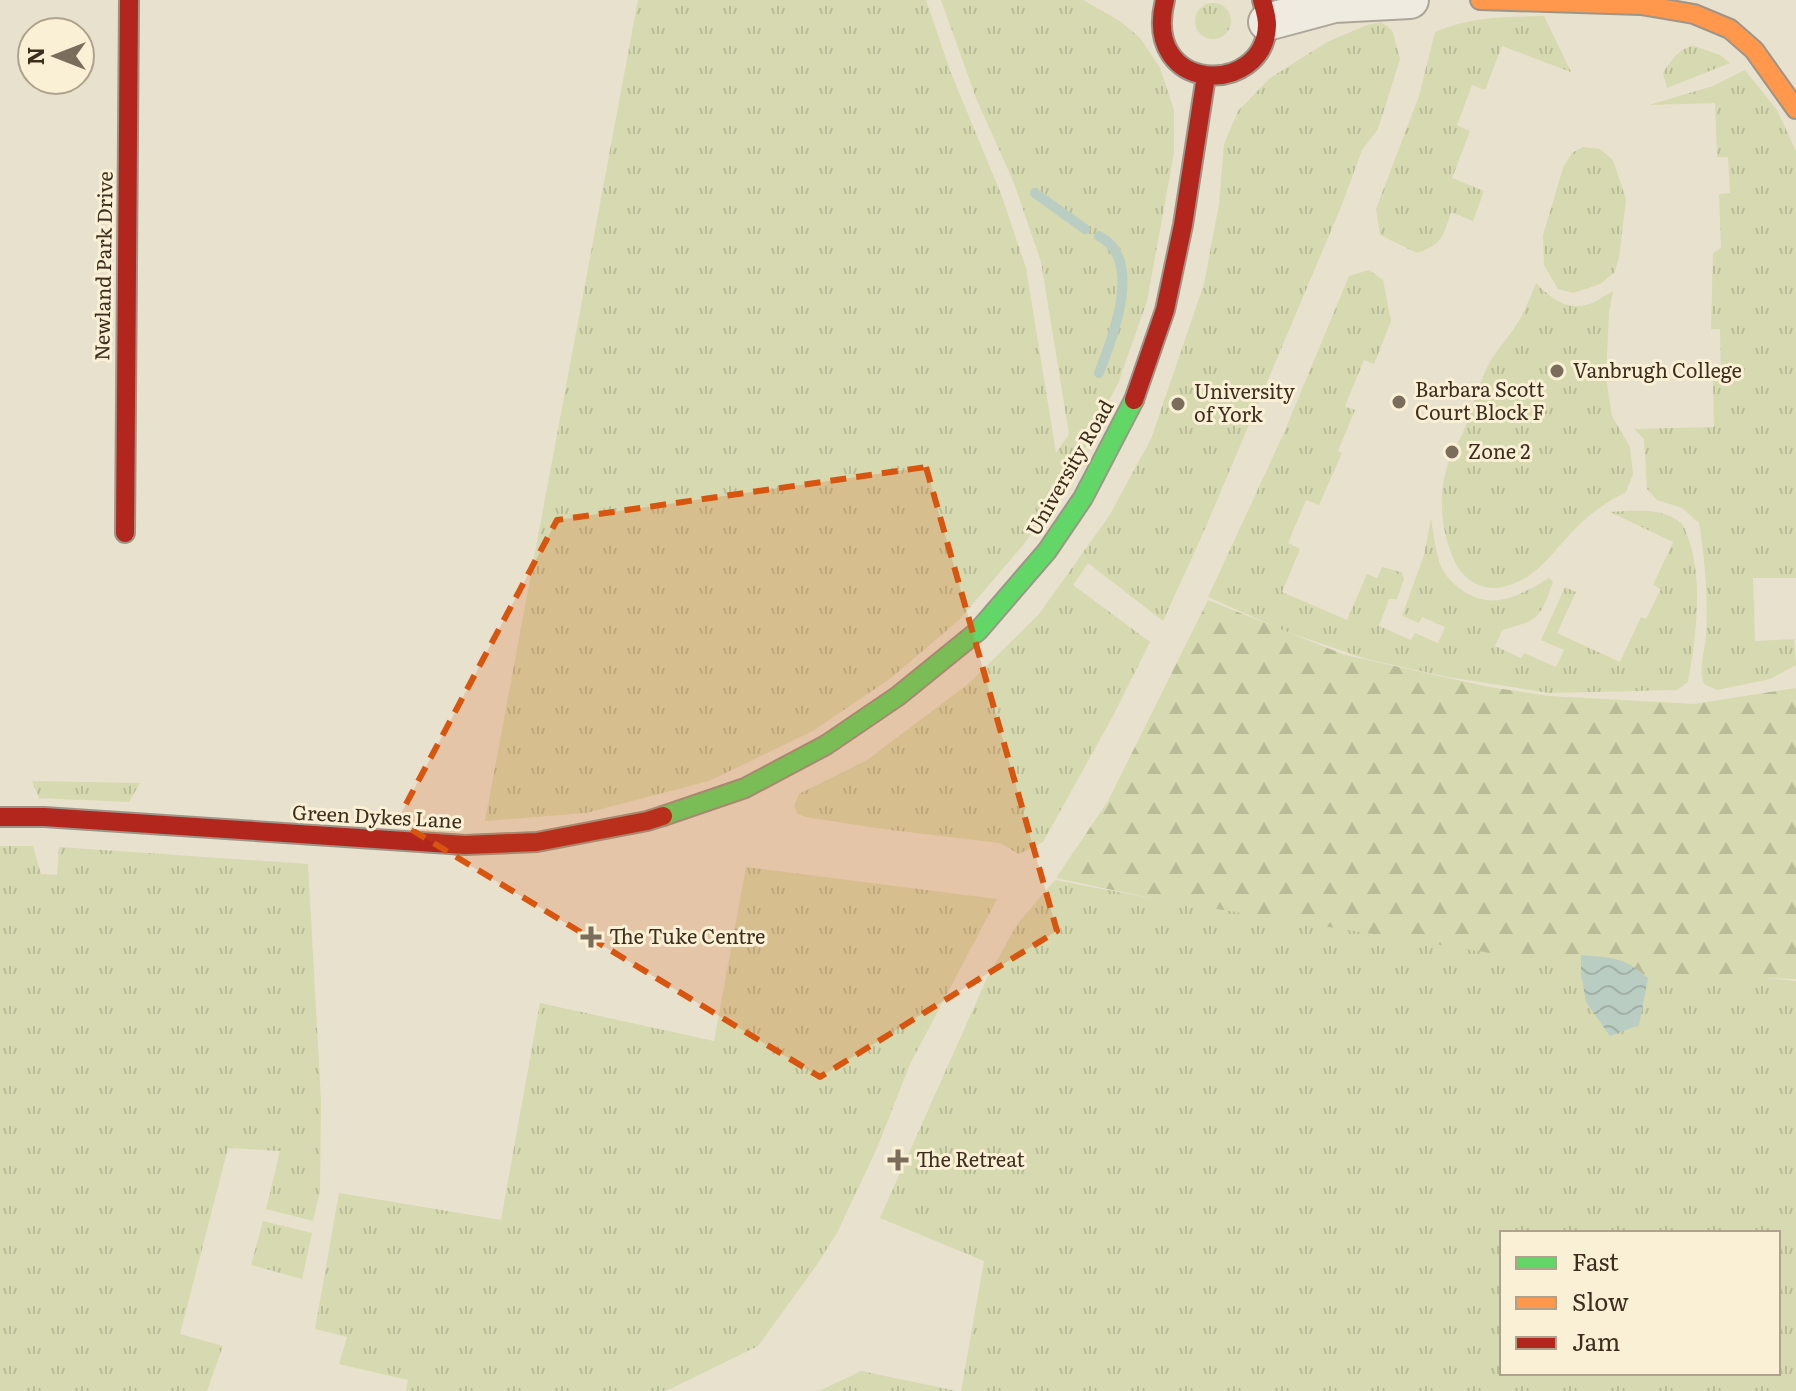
<svg xmlns="http://www.w3.org/2000/svg" width="1796" height="1391" viewBox="0 0 1796 1391" font-family="Literata,serif">
	<style>
		.grass { fill: url(#grass-tufts); fill-rule: evenodd }
		.forest { fill: url(#forest-firs) }
		.water { fill: url(#water-waves) }
		.lines { fill: none; stroke-linecap: round; stroke-linejoin: round }
		.stream { stroke: #bacdc2; stroke-width: 10 }
		.street-casing { stroke: #ada697; stroke-width: 40 }
		.fast-casing { stroke: #9d9587; stroke-width: 22 }
		.slow-casing { stroke: #9d9587; stroke-width: 22 }
		.jam-casing { stroke: #9d9587; stroke-width: 22 }
		.street { stroke: #f0ebe1; stroke-width: 36 }
		.fast { stroke: #63d668; stroke-width: 18 }
		.slow { stroke: #ff974d; stroke-width: 18 }
		.jam { stroke: #b3261e; stroke-width: 18 }
		.marked { fill: #d7550e; fill-opacity: 0.2; stroke: #d7550e; stroke-width: 6; stroke-dasharray: 16 10; stroke-linejoin: round }
		.poi-dot { fill: #7a6d5c; stroke: #f9f0d5; stroke-width: 3 }
		.labels { text-anchor: middle; stroke-width: 6; stroke-linejoin: round; paint-order: stroke }
		.street-label { font-size: 20px; fill: #3e2e1e; stroke: #f9f0d5 }
		.poi-label { font-size: 20px; fill: #3e2e1e; stroke: #f9f0d5; text-anchor: start }
	</style>
	<defs>
		<pattern id="grass-tufts" width="24" height="20" patternUnits="userSpaceOnUse" patternTransform="scale(2)"><rect width="24" height="20" fill="#d7d9b0"/><path d="M3 7l-1-3M5 7V3M7 7l1-3M15 17l-1-3M17 17v-4M19 17l1-3" fill="none" stroke="#babb97"/></pattern>
		<pattern id="forest-firs" width="22" height="20" patternUnits="userSpaceOnUse" patternTransform="scale(2)"><rect width="22" height="20" fill="#d7d9b0"/><path d="M5 1l3.5 6h-7zM16 11l3.5 6h-7z" fill="#babb97"/></pattern>
		<pattern id="water-waves" width="16" height="10" patternUnits="userSpaceOnUse" patternTransform="scale(2)"><rect width="16" height="10" fill="#bacdc2"/><path d="M0 5q4-4 8 0t8 0" fill="none" stroke="#a1b0a6"/></pattern>
	</defs>
	<rect width="100%" height="100%" fill="#e8e1ce"/>
	<!-- grass -->
	<path class="grass" d="M 638,0 L 926,0 L 951,73 L 1001,194 L 1026,268 L 1056,453 L 1069,434 L 1041,262 L 1014,183 L 976,98 L 941,0 L 1083,0 L 1120,21 L 1141,39 L 1160,68 L 1174,110 L 1174,153 L 1147,301 L 1119,381 L 1075,468 L 1024,544 L 959,620 L 891,678 L 813,731 L 709,781 L 586,813 L 485,821 Z
		M1195 21a18 18 0 1 1 36 0a18 18 0 1 1-36 0Z
		M 1544,16 L 1571,72 L 1502,46 L 1485,90 L 1472,85 L 1457,125 L 1470,131 L 1452,178 L 1484,191 L 1473,221 L 1451,212 C 1443,236 1443,244 1417,253 L 1380,235 L 1376,209 L 1419,96 L 1435,32 C 1473,16 1504,17 1544,16 Z
		M 1381,22 L 1392,30 L 1400,59 L 1378,129 L 1362,150 L 1341,207 L 1204,531 L 1163,621 L 1088,563 L 1073,585 L 1150,642 L 1114,714 L 1043,842 L 1019,854 L 1000,843 L 883,829 L 806,817 L 798,814 L 794,806 L 799,794 L 867,760 L 968,684 L 1039,614 L 1109,516 L 1151,439 L 1204,284 L 1219,204 L 1224,144 L 1238,111 L 1270,78 L 1327,42 L 1367,25 Z
		M 1694,46 L 1720,55 L 1730,63 L 1667,88 L 1663,73 C 1670,62 1680,47 1694,46 Z
		M 1745,70 L 1777,110 L 1796,151 L 1796,578 L 1753,578 L 1755,641 L 1794,639 L 1796,665 L 1770,679 L 1717,690 L 1704,684 C 1698,668 1705,652 1706,635 C 1708,597 1705,560 1699,523 L 1682,508 L 1657,500 L 1647,489 L 1644,439 L 1634,429 L 1714,427 L 1713,379 L 1721,378 L 1720,329 L 1711,329 L 1713,253 L 1721,248 L 1719,194 L 1730,193 L 1728,157 L 1717,157 L 1715,103 L 1649,105 L 1713,86 Z
		M 1583,147 L 1600,149 L 1613,160 L 1626,199 L 1619,258 L 1614,273 L 1600,284 L 1573,293 L 1558,289 L 1544,265 L 1543,235 L 1563,168 L 1572,153 Z
		M 1369,270 L 1383,280 L 1391,321 L 1374,364 L 1364,360 L 1345,406 L 1355,410 L 1338,451 L 1342,453 L 1319,505 L 1306,500 L 1288,543 L 1300,549 L 1282,592 L 1347,620 L 1367,574 L 1377,578 L 1382,567 L 1401,572 L 1404,579 L 1397,599 L 1389,599 L 1379,626 L 1411,640 L 1415,633 L 1438,643 L 1445,627 L 1422,617 L 1419,623 L 1402,616 L 1424,555 L 1431,518 C 1433,532 1435,547 1439,561 C 1442,573 1452,583 1462,590 C 1492,612 1521,595 1549,578 L 1553,582 C 1540,618 1540,620 1502,630 L 1495,646 L 1521,658 L 1524,653 L 1556,667 L 1564,650 L 1541,640 L 1565,587 L 1576,592 L 1557,633 L 1620,662 L 1641,617 L 1646,619 L 1661,589 L 1653,585 L 1673,542 L 1610,512 C 1633,511 1664,507 1682,524 C 1684,526 1686,532 1687,535 C 1704,577 1696,637 1688,682 L 1677,690 L 1549,693 L 1448,677 L 1366,659 L 1282,630 L 1208,597 L 1283,435 L 1349,276 Z
		M 1536,283 C 1551,298 1567,312 1589,304 C 1597,302 1605,295 1613,291 L 1609,312 L 1606,377 L 1612,416 L 1630,447 L 1633,474 L 1626,492 C 1610,500 1595,510 1581,523 C 1556,546 1539,580 1502,587 C 1484,591 1465,581 1456,564 C 1440,532 1437,491 1450,458 C 1454,448 1460,440 1464,430 C 1473,408 1478,383 1490,362 C 1497,350 1507,339 1515,327 C 1524,314 1530,298 1536,283 Z
		M 32,781 L 140,783 L 129,802 L 39,798 Z
		M 0,846 L 33,846 L 41,874 L 57,875 L 59,847 L 308,864 L 321,1100 L 320,1192 L 313,1221 L 266,1209 L 280,1151 L 228,1148 L 180,1334 L 223,1346 L 207,1391 L 0,1391 Z
		M 746,867 L 997,899 L 910,1064 L 877,1148 L 837,1233 L 816,1266 L 758,1346 L 666,1391 L 406,1391 L 408,1380 L 339,1364 L 347,1337 L 315,1329 L 339,1193 L 501,1220 L 540,1003 L 714,1041 Z
		M 1055,880 L 1155,899 L 1510,953 L 1796,981 L 1796,1391 L 961,1391 L 984,1261 L 880,1218 L 987,978 L 1018,923 ZM 1502,1233 L 1778,1233 L 1778,1373 L 1502,1373 Z
		M 263,1221 L 312,1233 L 302,1279 L 251,1265 Z
		M 861,1371 L 957,1391 L 819,1391 Z"/>
	<!-- forest -->
	<path class="forest" d="M 1208,600 L 1345,655 L 1489,687 L 1549,696 L 1694,704 L 1796,688 L 1796,979 L 1621,974 L 1155,899 L 1056,878 L 1108,801 Z"/>
	<!-- water -->
	<path class="water" d="M 1581,955 C 1612,958 1623,956 1648,978 L 1639,1025 L 1610,1036 L 1586,1002 L 1581,973 Z"/>
	<g class="lines">
		<!-- stream -->
		<path class="stream" d="M 1035,193 L 1085,229
			M 1099,236 C 1144,259 1113,337 1099,373"/>
		<!-- street casing -->
		<g class="street-casing">
			<path id="street" d="M 1267,22 L 1334,4 L 1410,0"/>
		</g>
		<!-- fast casing -->
		<g class="fast-casing">
			<path id="fast" d="M 663,816 L 745,788 L 826,745 L 898,696 L 978,631 L 1047,551 L 1083,498 L 1134,400"/>
		</g>
		<!-- slow casing -->
		<g class="slow-casing">
			<path id="slow" d="M 1480,0 L 1641,5 L 1694,14 L 1730,29 L 1754,50 L 1796,109"/>
		</g>
		<!-- jam casing -->
		<g class="jam-casing">
			<path id="jam" d="M 1165,0 C 1141,95 1265,97 1267,25 C 1267,16 1264,8 1262,0
				M 1134,400 L 1165,310 L 1183,225 L 1206,76
				M 125,533 L 129,0
				M 0,817 L 44,817 L 465,845 L 537,842 L 647,821 L 663,816"/>
		</g>
		<!-- street -->
		<use href="#street" class="street"/>
		<!-- fast -->
		<use href="#fast" class="fast"/>
		<!-- slow -->
		<use href="#slow" class="slow"/>
		<!-- jam -->
		<use href="#jam" class="jam"/>
	</g>
	<!-- marked area -->
	<path class="marked" d="M 926,467 L 1057,931 L 820,1077 L 397,821 L 557,520 Z"/>
	<!-- markers -->
	<g class="poi-dot">
		<circle cx="1557" cy="371" r="8"/>
		<circle cx="1399" cy="402" r="8"/>
		<circle cx="1178" cy="404" r="8"/>
		<circle cx="1452" cy="452" r="8"/>
		<path d="M587 925h8v8h8v8h-8v8h-8v-8h-8v-8h8z"/>
		<path d="M894 1148h8v8h8v8h-8v8h-8v-8h-8v-8h8z"/>
	</g>
	<g class="labels">
		<!-- street labels -->
		<g class="street-label">
			<text transform="translate(104 266) rotate(-89)" y="7">Newland Park Drive</text>
			<text transform="translate(1070 468) rotate(-60)" y="7">University Road</text>
			<text transform="translate(377 817) rotate(3)" y="7">Green Dykes Lane</text>
		</g>
		<!-- poi labels -->
		<g class="poi-label">
			<text x="1573" y="378">Vanbrugh College</text>
			<text x="1415" y="397">Barbara Scott<tspan x="1415" dy="23">Court Block F</tspan></text>
			<text x="1194" y="399">University<tspan x="1194" dy="23">of York</tspan></text>
			<text x="1468" y="459">Zone 2</text>
			<text x="609" y="944">The Tuke Centre</text>
			<text x="916" y="1167">The Retreat</text>
		</g>
	</g>
	<!-- legend -->
	<rect x="1500" y="1231" width="280" height="144" fill="#f9f0d5" stroke="#aea28c" stroke-width="2"/>
	<rect x="1516" y="1257" width="40" height="12" fill="#63d668" stroke="#aea28c" stroke-width="2"/>
	<text x="1572" y="1271" font-size="24" fill="#3e2e1e">Fast</text>
	<rect x="1516" y="1297" width="40" height="12" fill="#ff974d" stroke="#aea28c" stroke-width="2"/>
	<text x="1572" y="1311" font-size="24" fill="#3e2e1e">Slow</text>
	<rect x="1516" y="1337" width="40" height="12" fill="#b3261e" stroke="#aea28c" stroke-width="2"/>
	<text x="1572" y="1351" font-size="24" fill="#3e2e1e">Jam</text>
	<!-- north arrow -->
	<g transform="translate(56 56) rotate(270)"><circle r="38" fill="#f9f0d5" stroke="#aea28c" stroke-width="2"/>
	<path d="M0-6L14 30L0 20L-14 30Z" fill="#7a6d5c"/>
	<text y="-12" font-size="22" font-weight="bold" text-anchor="middle" fill="#3e2e1e">N</text>
	</g>
</svg>
